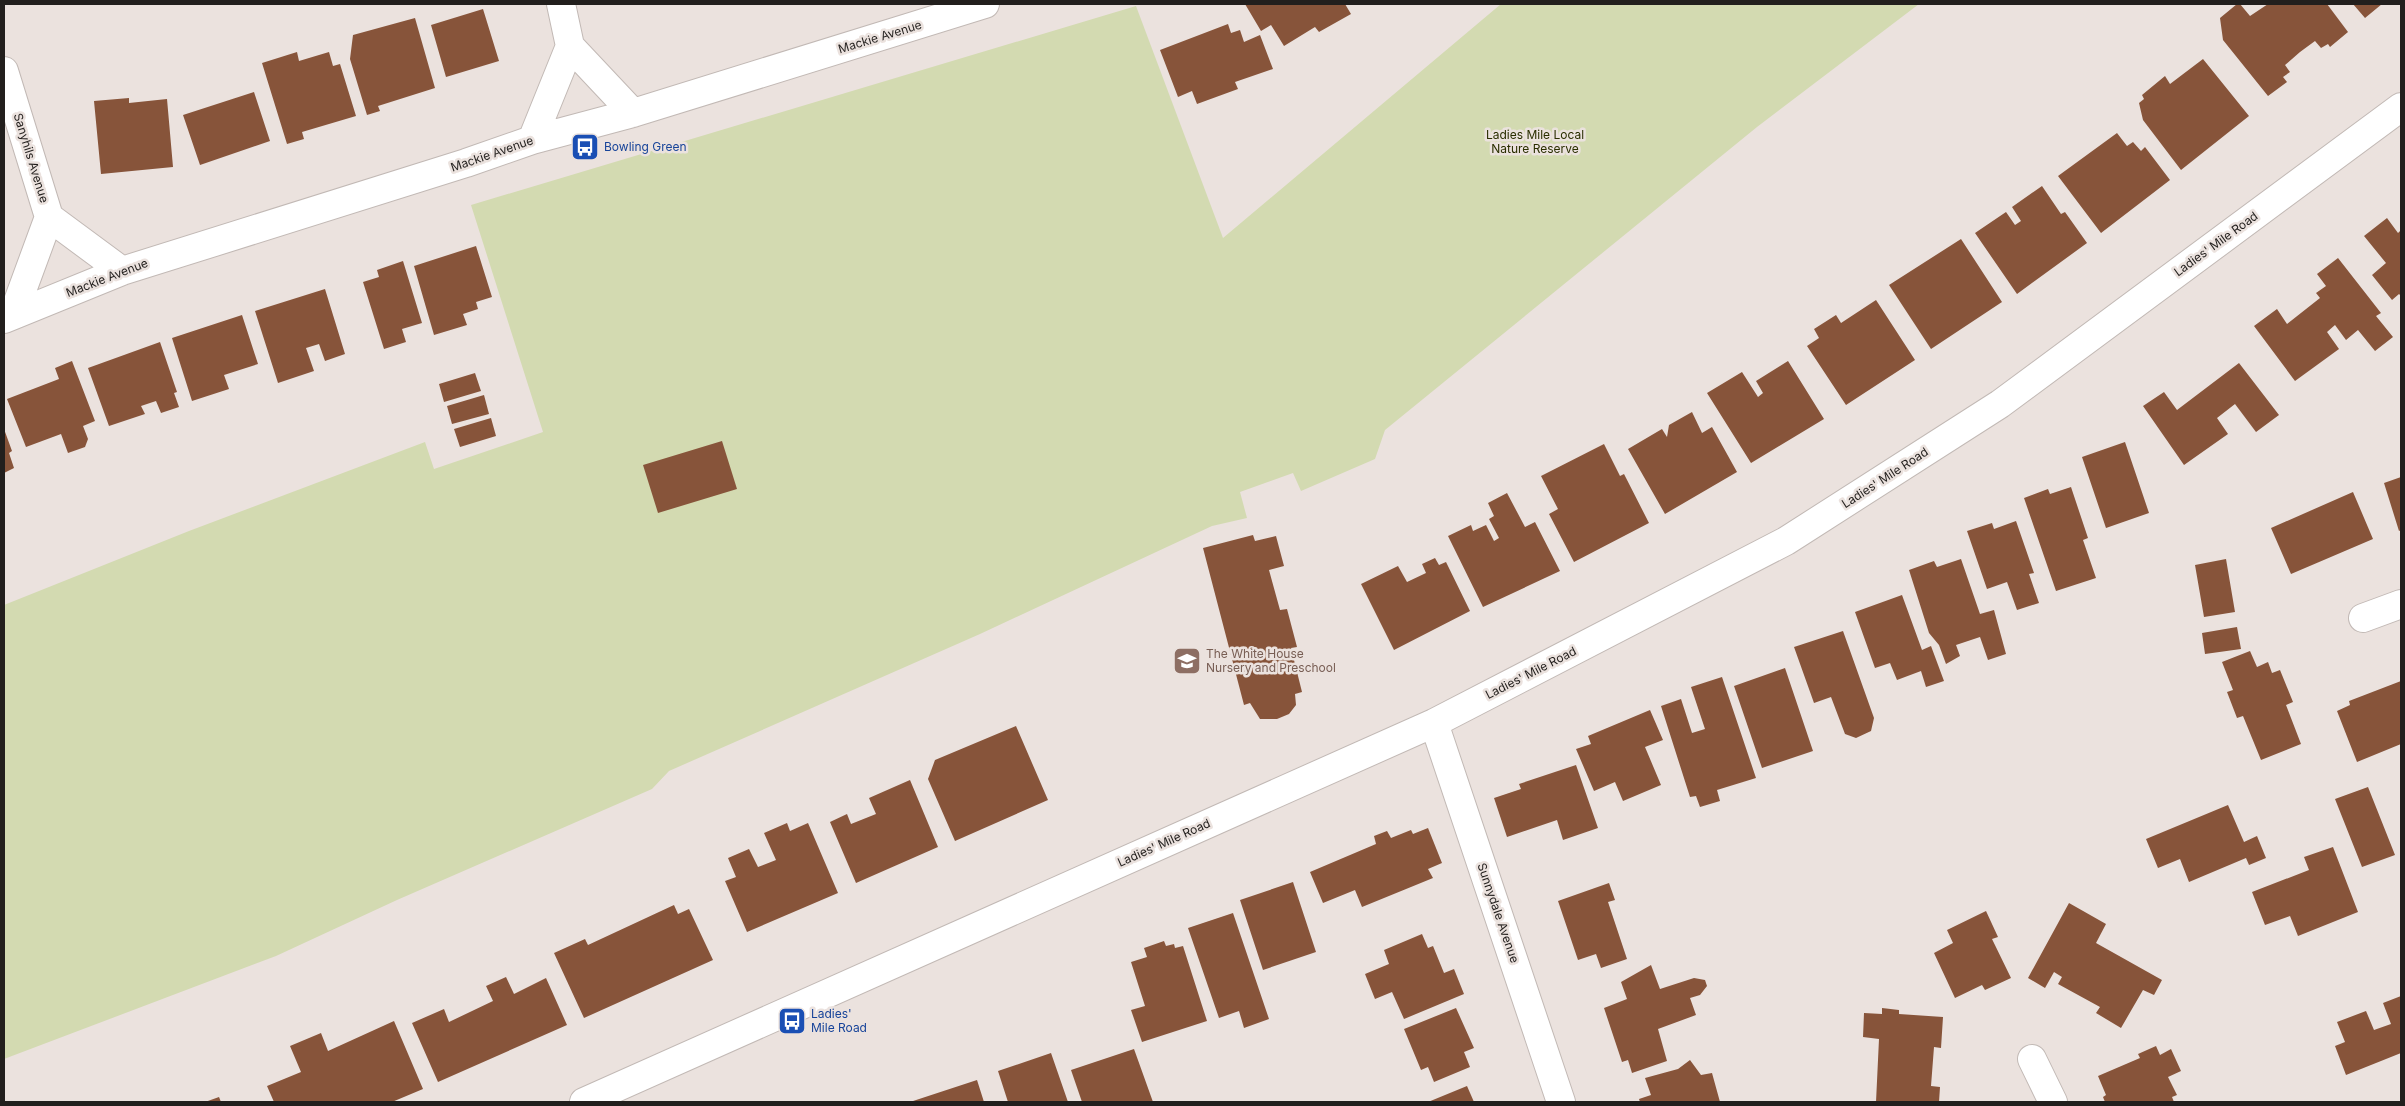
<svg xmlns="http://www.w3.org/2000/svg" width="2405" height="1106" viewBox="0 0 2405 1106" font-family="Inter,sans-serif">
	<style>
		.green { fill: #d3dab1 }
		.building { fill: #87543a }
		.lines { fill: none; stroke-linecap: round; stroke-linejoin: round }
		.minor-casing { stroke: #c2b9b5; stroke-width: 30 }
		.minor { stroke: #fff; stroke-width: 28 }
		.labels { text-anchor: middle; stroke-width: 5; stroke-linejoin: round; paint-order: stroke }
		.street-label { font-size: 12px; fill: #221f1d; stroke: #ebe2de }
		.park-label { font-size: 12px; fill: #2a2e00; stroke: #ebe2de }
		.transit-label { font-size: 12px; fill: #164399; stroke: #ebe2de; text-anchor: start }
		.education-label { font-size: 12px; fill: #785e54; stroke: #ebe2de; text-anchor: start }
	</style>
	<rect width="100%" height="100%" fill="#ebe2de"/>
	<!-- green -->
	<path class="green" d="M 1501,4 L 1919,4 L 1757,127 L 1385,430 L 1375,459 L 1301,491 L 1293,473 L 1240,492 L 1247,518 L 1212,526 L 980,634 L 669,771 L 652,789 L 397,900 L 276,956 L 4,1059 L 4,605 L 189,531 L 425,442 L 434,469 L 543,432 L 471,205 L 1136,6 L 1223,238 Z"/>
	<!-- building -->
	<path class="building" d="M 1245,4 L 1345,4 L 1351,14 L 1319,32 L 1315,27 L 1284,46 L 1271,25 L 1261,31 Z
		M 2237,4 L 2240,4 L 2250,16 L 2268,4 L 2327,4 L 2348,32 L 2330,47 L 2328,44 L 2321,48 L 2315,41 L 2300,52 L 2285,65 L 2290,72 L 2283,77 L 2287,82 L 2268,96 L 2223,40 L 2220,18 Z
		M 2353,4 L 2382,4 L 2365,18 Z
		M 483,9 L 499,61 L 446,77 L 431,25 Z
		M 415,18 L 435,88 L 378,106 L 380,111 L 367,115 L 350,59 L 353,35 Z
		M 1228,24 L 1231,33 L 1240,30 L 1244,42 L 1260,35 L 1273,69 L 1235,82 L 1238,89 L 1197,104 L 1192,91 L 1178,97 L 1160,50 Z
		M 297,52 L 299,61 L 329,52 L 333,66 L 340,64 L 356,116 L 302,132 L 304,139 L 287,144 L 262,63 Z
		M 2203,59 L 2249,116 L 2181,170 L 2143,120 L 2139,103 L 2144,99 L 2142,95 L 2165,76 L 2170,84 Z
		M 254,92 L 270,141 L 200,165 L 183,115 Z
		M 129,98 L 129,103 L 167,99 L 173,167 L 101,174 L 94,101 Z
		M 2117,133 L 2127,146 L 2133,142 L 2141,151 L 2145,147 L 2170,180 L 2101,233 L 2058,176 Z
		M 2042,186 L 2061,214 L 2065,212 L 2087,243 L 2017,294 L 1975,233 L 2006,212 L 2015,225 L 2021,221 L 2012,207 Z
		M 2387,218 L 2398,233 L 2401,230 L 2401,296 L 2399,294 L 2392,300 L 2372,275 L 2386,263 L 2364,236 Z
		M 1961,239 L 2002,302 L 1931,349 L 1889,285 Z
		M 476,246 L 492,297 L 476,302 L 478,309 L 463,314 L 467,325 L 434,335 L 414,266 Z
		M 2338,258 L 2381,313 L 2376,316 L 2393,337 L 2375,351 L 2358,330 L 2346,340 L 2335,325 L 2327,332 L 2339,349 L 2295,381 L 2254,326 L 2277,309 L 2287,324 L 2320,298 L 2316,293 L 2326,286 L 2317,274 Z
		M 403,261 L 422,323 L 402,329 L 406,342 L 384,349 L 363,282 L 379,277 L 377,270 Z
		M 325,289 L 345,354 L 325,361 L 319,344 L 306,348 L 314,371 L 278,383 L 255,311 Z
		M 1876,300 L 1915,360 L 1846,405 L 1807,346 L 1819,338 L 1814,329 L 1836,315 L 1841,323 Z
		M 242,315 L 258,364 L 224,375 L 229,389 L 192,401 L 172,338 Z
		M 160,342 L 177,392 L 174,393 L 179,407 L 161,413 L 156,401 L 141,406 L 145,414 L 109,426 L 88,368 Z
		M 72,361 L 95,421 L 83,426 L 88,439 L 85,447 L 68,453 L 61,434 L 26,447 L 7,399 L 59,379 L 55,368 Z
		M 1788,361 L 1824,419 L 1751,463 L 1707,393 L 1742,372 L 1758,397 L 1763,393 L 1756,381 Z
		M 2239,363 L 2279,415 L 2256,432 L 2235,404 L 2217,418 L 2228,434 L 2184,465 L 2143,406 L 2164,392 L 2177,410 Z
		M 475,373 L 481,391 L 444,402 L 439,384 Z
		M 484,395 L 489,414 L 452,424 L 447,406 Z
		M 1692,412 L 1702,433 L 1712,427 L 1737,472 L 1665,514 L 1628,449 L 1662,429 L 1667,437 L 1669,425 Z
		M 491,418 L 496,436 L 460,447 L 454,429 Z
		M 4,429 L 12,451 L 9,453 L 14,468 L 4,473 Z
		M 722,441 L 737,489 L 658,513 L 643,465 Z
		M 2125,442 L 2149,513 L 2106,528 L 2082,457 Z
		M 1604,444 L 1620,476 L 1624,474 L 1649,523 L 1574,562 L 1549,514 L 1558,509 L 1541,476 Z
		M 2401,477 L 2401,530 L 2399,531 L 2384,483 Z
		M 2071,487 L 2088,538 L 2083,540 L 2096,578 L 2056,591 L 2024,498 L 2048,489 L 2050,494 Z
		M 2353,492 L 2373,539 L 2291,574 L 2271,528 Z
		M 1507,493 L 1525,527 L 1535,522 L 1560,571 L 1483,607 L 1448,536 L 1471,525 L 1473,531 L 1486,525 L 1494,541 L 1499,538 L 1489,519 L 1494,516 L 1488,503 Z
		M 2016,521 L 2034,573 L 2029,574 L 2039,603 L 2017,610 L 2007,582 L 1987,589 L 1967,531 L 1992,523 L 1994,529 Z
		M 1253,535 L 1255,541 L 1276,536 L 1284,566 L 1269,570 L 1280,610 L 1287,609 L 1297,647 L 1291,648 L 1302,692 L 1295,694 L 1296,705 L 1289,714 L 1277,719 L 1260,719 L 1250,703 L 1244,705 L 1203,548 Z
		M 1435,558 L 1439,565 L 1446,562 L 1470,611 L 1394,650 L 1361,584 L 1398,566 L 1407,582 L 1426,573 L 1422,564 Z
		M 1961,559 L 1980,614 L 1994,610 L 2006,654 L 1988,660 L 1980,637 L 1956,645 L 1960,656 L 1946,664 L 1939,645 L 1929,633 L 1909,570 L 1934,561 L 1937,567 Z
		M 2226,559 L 2235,612 L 2204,617 L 2195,565 Z
		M 1902,595 L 1922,650 L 1931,646 L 1944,681 L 1926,687 L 1921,671 L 1897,680 L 1890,663 L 1875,668 L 1855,612 Z
		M 2237,627 L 2241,649 L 2205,654 L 2202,633 Z
		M 1843,631 L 1874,718 L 1871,731 L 1856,738 L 1845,734 L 1831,697 L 1814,703 L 1794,647 Z
		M 2250,651 L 2257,667 L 2268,662 L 2272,673 L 2280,670 L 2293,702 L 2286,705 L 2301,744 L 2261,760 L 2243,716 L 2237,718 L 2227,692 L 2233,690 L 2222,662 Z
		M 1785,668 L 1813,751 L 1762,768 L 1734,686 Z
		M 1722,677 L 1756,778 L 1717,790 L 1720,801 L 1700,807 L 1696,796 L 1690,797 L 1661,706 L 1681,699 L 1692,733 L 1705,729 L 1691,687 Z
		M 2401,681 L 2401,744 L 2357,762 L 2337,711 L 2350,705 L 2349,701 Z
		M 1650,710 L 1663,740 L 1645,747 L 1661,785 L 1623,801 L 1615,782 L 1594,791 L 1576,749 L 1591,744 L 1588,736 Z
		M 1016,726 L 1048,800 L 955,841 L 928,779 L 935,760 Z
		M 1576,765 L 1598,828 L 1563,840 L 1557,820 L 1507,837 L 1494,798 L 1521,789 L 1519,784 Z
		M 910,780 L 938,847 L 856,883 L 830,822 L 847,814 L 851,824 L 876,814 L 869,798 Z
		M 2368,787 L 2395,855 L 2362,867 L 2335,799 Z
		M 2228,805 L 2244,842 L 2257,836 L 2266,858 L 2249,865 L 2246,858 L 2189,882 L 2180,859 L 2158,868 L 2146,839 Z
		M 787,823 L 790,831 L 808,823 L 838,893 L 747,932 L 725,881 L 736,877 L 728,858 L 749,849 L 758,867 L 776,860 L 764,833 Z
		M 1428,828 L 1442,863 L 1428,869 L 1433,878 L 1362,907 L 1355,890 L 1323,903 L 1310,872 L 1376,844 L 1374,836 L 1387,831 L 1391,838 L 1411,830 L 1413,834 Z
		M 2333,847 L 2358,912 L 2298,936 L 2290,916 L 2265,925 L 2252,892 L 2309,870 L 2304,857 Z
		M 1293,882 L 1316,952 L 1263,970 L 1240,900 Z
		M 1609,883 L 1615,900 L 1608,902 L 1627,959 L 1601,968 L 1596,954 L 1578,960 L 1558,901 Z
		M 2069,903 L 2106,924 L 2096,943 L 2162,980 L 2154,995 L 2143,990 L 2121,1028 L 2096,1013 L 2100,1007 L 2058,984 L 2062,977 L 2054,972 L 2045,988 L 2028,978 Z
		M 674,905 L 678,914 L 689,909 L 713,960 L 584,1018 L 554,953 L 585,939 L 588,945 Z
		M 1986,911 L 1998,937 L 1992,939 L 2011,978 L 1985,990 L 1982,985 L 1955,998 L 1934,953 L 1953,943 L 1947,930 Z
		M 1233,913 L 1269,1019 L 1244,1028 L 1239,1011 L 1219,1018 L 1188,928 Z
		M 1422,934 L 1428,948 L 1433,946 L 1444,973 L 1454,969 L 1464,994 L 1404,1019 L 1392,992 L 1375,999 L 1365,974 L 1389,964 L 1384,950 Z
		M 1164,941 L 1166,946 L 1174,944 L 1175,948 L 1183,946 L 1207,1021 L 1142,1042 L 1131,1010 L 1145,1006 L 1131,962 L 1147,957 L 1144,948 Z
		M 1651,965 L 1660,989 L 1694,978 L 1705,980 L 1707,986 L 1700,995 L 1690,998 L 1696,1015 L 1658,1029 L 1667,1061 L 1632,1073 L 1628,1060 L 1622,1062 L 1604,1008 L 1627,999 L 1621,982 Z
		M 506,977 L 514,994 L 546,978 L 567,1025 L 438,1082 L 412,1023 L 444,1009 L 449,1022 L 493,1001 L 486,986 Z
		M 2401,996 L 2401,1053 L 2346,1075 L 2335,1046 L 2345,1042 L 2337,1022 L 2366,1011 L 2374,1030 L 2391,1024 L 2383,1003 Z
		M 1456,1008 L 1474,1048 L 1464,1052 L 1470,1067 L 1434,1082 L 1428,1067 L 1421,1070 L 1404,1029 Z
		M 1882,1008 L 1899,1010 L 1899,1014 L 1943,1017 L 1941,1048 L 1934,1047 L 1931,1086 L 1940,1087 L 1939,1102 L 1876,1102 L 1879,1039 L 1863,1037 L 1864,1013 L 1882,1014 Z
		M 394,1021 L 423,1089 L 392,1102 L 274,1102 L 267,1086 L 301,1072 L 290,1046 L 321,1033 L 328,1051 Z
		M 2156,1046 L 2160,1055 L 2171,1049 L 2181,1071 L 2168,1077 L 2177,1095 L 2172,1097 L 2174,1102 L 2105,1102 L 2103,1097 L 2106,1095 L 2098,1076 L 2140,1058 L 2138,1054 Z
		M 1134,1049 L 1153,1102 L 1082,1102 L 1071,1070 Z
		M 1051,1053 L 1068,1102 L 1008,1102 L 998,1071 Z
		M 1690,1060 L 1701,1075 L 1712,1073 L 1720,1102 L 1640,1102 L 1639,1099 L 1651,1095 L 1645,1078 L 1678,1069 Z
		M 977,1080 L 984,1102 L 910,1102 Z
		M 1467,1086 L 1474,1102 L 1428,1102 Z
		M 219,1097 L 221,1102 L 205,1102 Z"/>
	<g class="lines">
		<!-- minor casing -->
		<g class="minor-casing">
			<path id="minor" d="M 570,46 L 633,113
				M 4,71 L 49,217 L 13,315
				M 532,140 L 570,46 L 561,4
				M 49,217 L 122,271
				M 4,319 L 122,271 L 466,163 L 532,140 L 633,113 L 985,4
				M 2363,618 L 2401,604
				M 1434,723 L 1561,1102
				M 2032,1059 L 2053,1102
				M 584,1102 L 1434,723 L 1786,541 L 2000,404 L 2401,107"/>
		</g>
		<!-- minor -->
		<use href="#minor" class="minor"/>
	</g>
	<!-- icons -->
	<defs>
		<g id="bus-square" transform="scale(1.4375)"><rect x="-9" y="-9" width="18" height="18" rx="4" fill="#1a4fb4" stroke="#ebe2de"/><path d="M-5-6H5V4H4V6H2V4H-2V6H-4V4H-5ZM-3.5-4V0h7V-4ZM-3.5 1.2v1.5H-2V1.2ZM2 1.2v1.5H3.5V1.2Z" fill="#fff"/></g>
		<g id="school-square" transform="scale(1.4375)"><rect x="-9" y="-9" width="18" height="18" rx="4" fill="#8d6e63" stroke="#ebe2de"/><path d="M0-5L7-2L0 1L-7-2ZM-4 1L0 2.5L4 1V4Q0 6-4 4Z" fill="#fff"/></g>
	</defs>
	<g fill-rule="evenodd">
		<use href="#bus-square" x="585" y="147"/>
		<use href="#school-square" x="1187" y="661"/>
		<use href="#bus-square" x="792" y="1021"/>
	</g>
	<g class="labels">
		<!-- street labels -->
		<g class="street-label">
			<text transform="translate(880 37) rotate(-17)" y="4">Mackie Avenue</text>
			<text transform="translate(492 154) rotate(-19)" y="4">Mackie Avenue</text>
			<text transform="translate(31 158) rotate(73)" y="4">Sanyhils Avenue</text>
			<text transform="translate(2216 244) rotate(-36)" y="4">Ladies' Mile Road</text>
			<text transform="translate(107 278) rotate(-21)" y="4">Mackie Avenue</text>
			<text transform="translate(1885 478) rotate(-33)" y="4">Ladies' Mile Road</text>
			<text transform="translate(1531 673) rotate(-27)" y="4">Ladies' Mile Road</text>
			<text transform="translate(1164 843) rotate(-24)" y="4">Ladies' Mile Road</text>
			<text transform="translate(1498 913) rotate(71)" y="4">Sunnydale Avenue</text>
		</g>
		<!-- park labels -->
		<g class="park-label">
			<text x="1535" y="139">Ladies Mile Local<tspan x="1535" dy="14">Nature Reserve</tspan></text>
		</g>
		<!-- transit labels -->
		<g class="transit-label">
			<text x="604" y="151">Bowling Green</text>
			<text x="811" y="1018">Ladies'<tspan x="811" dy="14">Mile Road</tspan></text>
		</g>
		<!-- education labels -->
		<g class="education-label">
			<text x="1206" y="658">The White House<tspan x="1206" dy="14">Nursery and Preschool</tspan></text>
		</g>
	</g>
	<!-- border -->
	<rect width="2405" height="1106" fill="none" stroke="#221f1d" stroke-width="10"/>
</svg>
